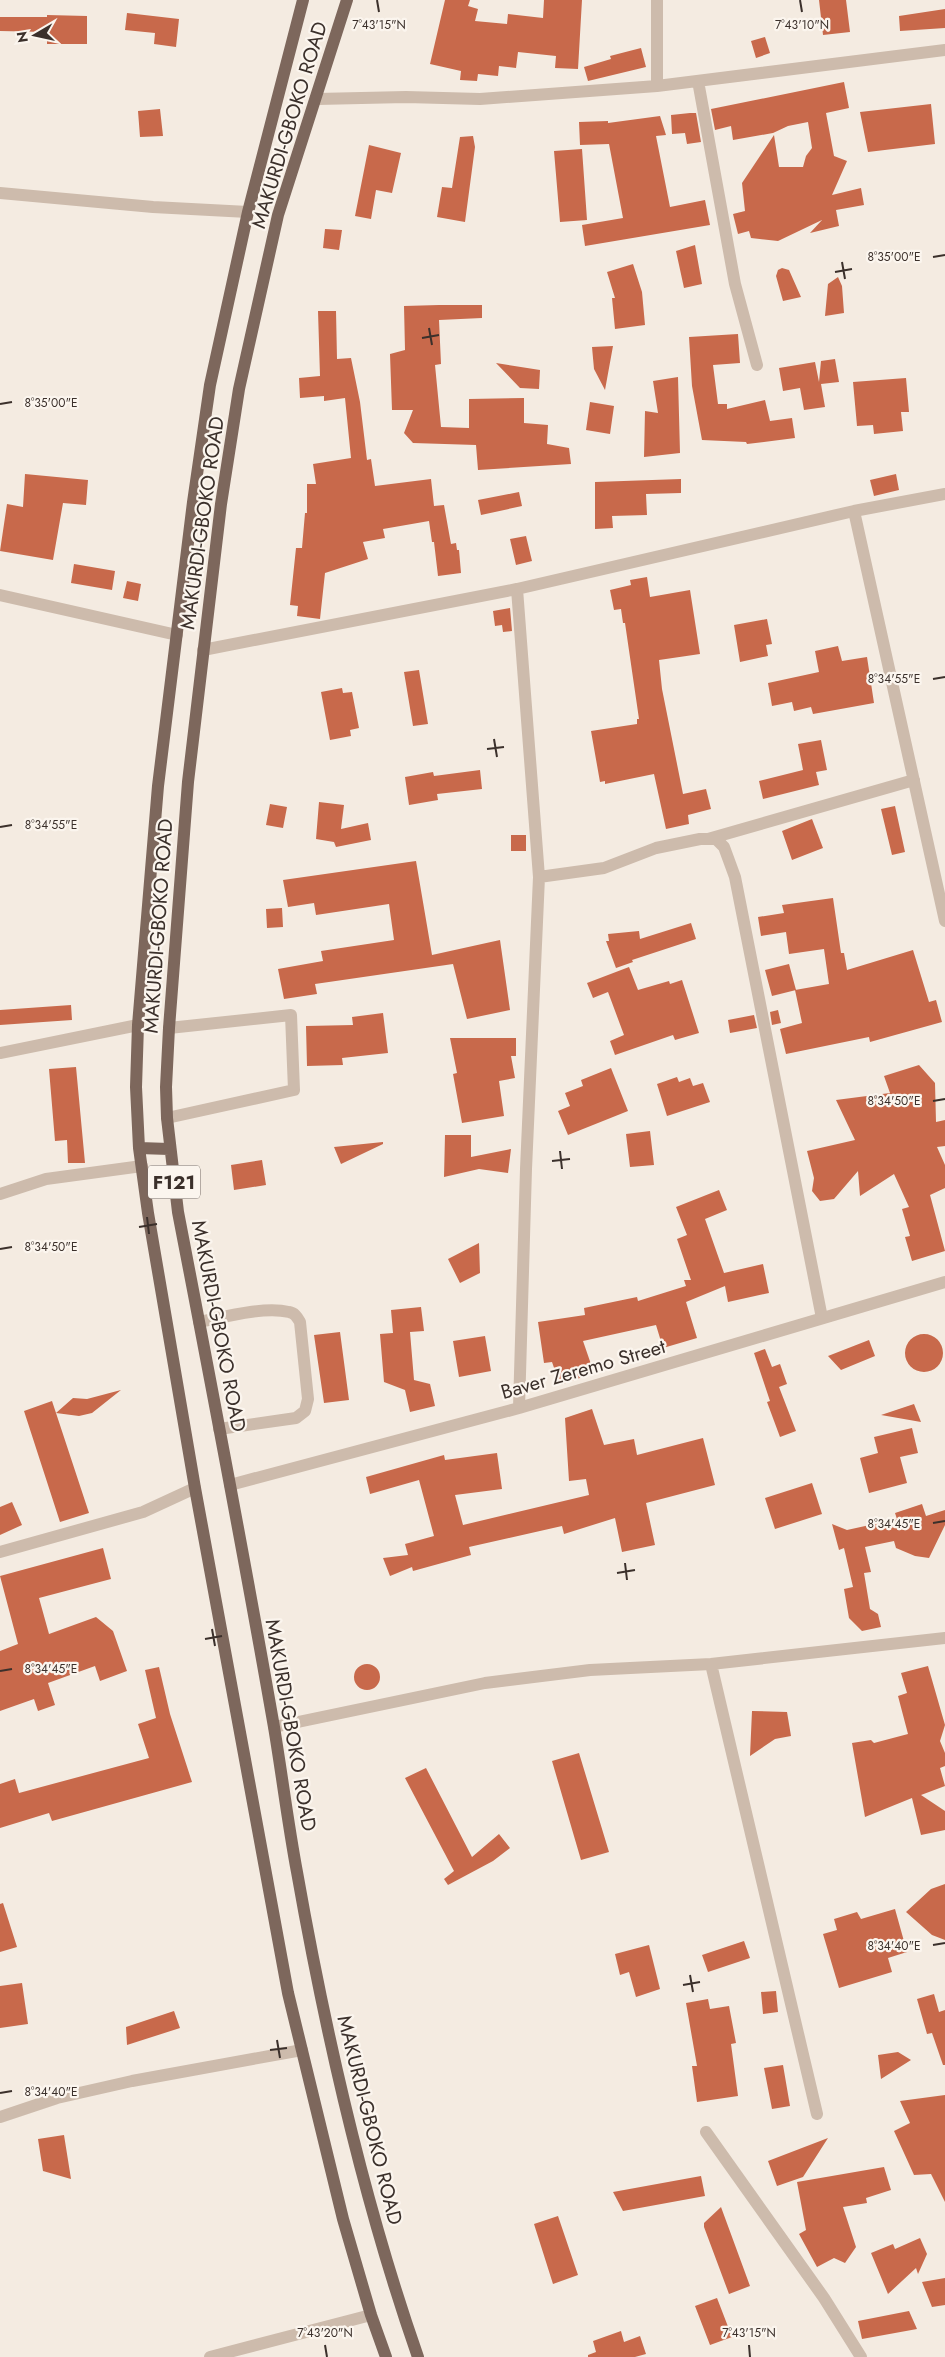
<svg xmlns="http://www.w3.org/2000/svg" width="945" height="2357" viewBox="0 0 945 2357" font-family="Jost,sans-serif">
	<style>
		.building { fill: #c8694b }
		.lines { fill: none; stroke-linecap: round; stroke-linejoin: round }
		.minor { stroke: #cdbbac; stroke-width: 12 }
		.major { stroke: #7d675c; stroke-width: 12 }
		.ticks { fill: none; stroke: #3b302b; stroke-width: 2 }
		.labels { text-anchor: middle; stroke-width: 4.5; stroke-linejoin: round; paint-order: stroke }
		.shield { fill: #fbf5ee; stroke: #756b66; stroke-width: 1 }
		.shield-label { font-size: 19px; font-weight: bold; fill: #3b302b }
		.street-label { font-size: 20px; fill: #3b302b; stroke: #fbf5ee }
		.ticks-label { font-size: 12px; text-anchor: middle; fill: #3b302b; stroke: #fbf5ee; stroke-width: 4.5; stroke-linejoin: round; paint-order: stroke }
	</style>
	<rect width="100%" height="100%" fill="#f4ebe1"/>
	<!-- building -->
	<path class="building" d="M 445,0 L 470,0 L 468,6 L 478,9 L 475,21 L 507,24 L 508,14 L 543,18 L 544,0 L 582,0 L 578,69 L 555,68 L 556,56 L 518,52 L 516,68 L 499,66 L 498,76 L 478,74 L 477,81 L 460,80 L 461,71 L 430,64 Z
		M 819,0 L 846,0 L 850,32 L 823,35 Z
		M 945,9 L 945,28 L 900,31 L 899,16 Z
		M 127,13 L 179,19 L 176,47 L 154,44 L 155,33 L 125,30 Z
		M 47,15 L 87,16 L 87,44 L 47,44 L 47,32 L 0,31 L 0,17 L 47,17 Z
		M 765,37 L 770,53 L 756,58 L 751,41 Z
		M 641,48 L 646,67 L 588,81 L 584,67 L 611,59 L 610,56 Z
		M 844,82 L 849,108 L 826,113 L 834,156 L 847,161 L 832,195 L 861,188 L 864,205 L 836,210 L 839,226 L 810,233 L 822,220 L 778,241 L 751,238 L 749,231 L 738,234 L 733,214 L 745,211 L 742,183 L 774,135 L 779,167 L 803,167 L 806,156 L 812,148 L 808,122 L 788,126 L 773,133 L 733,140 L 731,126 L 715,130 L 711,109 Z
		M 931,104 L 935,144 L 868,152 L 860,112 Z
		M 160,109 L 163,136 L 140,137 L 138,111 Z
		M 690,113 L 696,113 L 701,142 L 687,144 L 685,133 L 672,134 L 671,115 Z
		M 660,116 L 666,135 L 656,136 L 670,207 L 705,200 L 710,225 L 585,246 L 582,225 L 623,218 L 609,144 L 580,145 L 579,122 L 608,121 L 608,123 Z
		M 473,136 L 475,147 L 465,222 L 437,217 L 442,187 L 452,188 L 460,137 Z
		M 369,145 L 401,153 L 392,193 L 376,190 L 371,219 L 355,216 Z
		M 582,149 L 587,220 L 560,222 L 554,151 Z
		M 325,229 L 342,230 L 339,250 L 323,248 Z
		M 695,245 L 702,284 L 684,288 L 676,251 Z
		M 633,264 L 642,292 L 645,325 L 615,329 L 612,298 L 615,298 L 607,272 Z
		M 782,268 L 789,270 L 801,297 L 783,301 L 776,276 L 778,270 Z
		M 838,277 L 842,286 L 844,313 L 825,316 L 828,284 Z
		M 439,305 L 482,305 L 482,318 L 439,320 L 441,364 L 435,365 L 441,427 L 469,428 L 469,399 L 524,398 L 524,423 L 548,425 L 547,444 L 569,448 L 571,464 L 478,470 L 476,445 L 413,443 L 404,433 L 413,410 L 392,410 L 390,354 L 405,350 L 404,306 Z
		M 318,311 L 336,311 L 337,359 L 351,358 L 360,402 L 367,460 L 371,459 L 375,486 L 431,479 L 434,506 L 444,505 L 451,544 L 456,543 L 457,550 L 459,550 L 461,573 L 438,576 L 434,542 L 432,542 L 429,521 L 383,529 L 385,538 L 363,542 L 368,559 L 325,573 L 320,619 L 297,616 L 298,606 L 290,605 L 296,548 L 302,548 L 305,513 L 307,513 L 307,484 L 316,484 L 313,464 L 351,458 L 345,398 L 324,401 L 324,396 L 300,398 L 299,378 L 320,376 Z
		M 738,334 L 740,363 L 713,365 L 718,404 L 727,404 L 727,409 L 765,400 L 770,421 L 792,418 L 795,438 L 747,444 L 746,442 L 702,440 L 692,386 L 689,337 Z
		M 613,346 L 605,390 L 594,369 L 592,347 Z
		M 835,359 L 839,382 L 821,384 L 825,407 L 804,410 L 800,388 L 783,391 L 779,368 L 815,362 L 819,382 L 821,361 Z
		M 496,363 L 540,370 L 539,389 L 520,388 Z
		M 678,377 L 680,453 L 644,457 L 645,411 L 658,413 L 653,381 Z
		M 906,378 L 909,412 L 901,412 L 903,431 L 874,434 L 873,425 L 857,426 L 853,382 Z
		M 590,402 L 614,406 L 610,434 L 586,430 Z
		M 25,474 L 88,480 L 86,505 L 63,503 L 53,560 L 0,551 L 7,504 L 23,507 Z
		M 896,474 L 899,490 L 874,496 L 870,480 Z
		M 681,479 L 681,493 L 646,494 L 647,515 L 612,516 L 613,528 L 595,529 L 595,482 Z
		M 519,492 L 522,506 L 481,515 L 478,500 Z
		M 526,536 L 532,561 L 516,565 L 510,539 Z
		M 74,564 L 115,571 L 112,590 L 71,583 Z
		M 647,577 L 650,597 L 690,590 L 700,654 L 659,660 L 662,689 L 683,794 L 706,789 L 711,809 L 688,815 L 689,824 L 666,829 L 654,774 L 605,784 L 605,781 L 600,782 L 591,731 L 637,724 L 637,719 L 639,719 L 625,623 L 623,623 L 621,609 L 614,610 L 610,590 L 631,585 L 630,580 Z
		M 127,581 L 141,584 L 138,601 L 123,598 Z
		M 510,608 L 512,631 L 503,632 L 502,625 L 495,626 L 493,611 Z
		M 767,619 L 772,644 L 766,645 L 768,656 L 740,662 L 734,625 Z
		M 838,646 L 842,661 L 867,657 L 874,703 L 813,714 L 811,707 L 794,711 L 792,702 L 772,706 L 768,683 L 819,672 L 815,651 Z
		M 419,670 L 428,724 L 413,726 L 404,672 Z
		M 342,688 L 343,693 L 352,692 L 359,728 L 350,730 L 351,736 L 330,740 L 321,692 Z
		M 821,740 L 827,770 L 816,772 L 819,785 L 763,799 L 759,781 L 803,770 L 798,744 Z
		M 480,770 L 482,789 L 437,794 L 438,800 L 409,805 L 405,777 L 433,772 L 434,776 Z
		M 319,802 L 344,805 L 341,829 L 368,823 L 371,840 L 336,847 L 334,842 L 316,839 Z
		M 270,804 L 287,807 L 283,828 L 266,825 Z
		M 895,806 L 905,852 L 892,855 L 881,809 Z
		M 812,819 L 823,848 L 792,860 L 782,831 Z
		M 511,835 L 526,835 L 526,851 L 511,851 Z
		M 416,861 L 432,955 L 500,940 L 510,1010 L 467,1019 L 453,964 L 315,984 L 317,994 L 284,999 L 278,969 L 323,961 L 321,951 L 394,940 L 389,904 L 316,915 L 314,903 L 288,907 L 283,880 Z
		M 833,898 L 841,953 L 844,953 L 847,970 L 913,950 L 929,1002 L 936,1000 L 942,1022 L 870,1042 L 869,1037 L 786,1054 L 780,1029 L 802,1023 L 795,990 L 829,984 L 824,949 L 789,954 L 786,932 L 761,936 L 758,917 L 784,913 L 782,905 Z
		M 282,908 L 283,927 L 267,928 L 266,909 Z
		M 691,923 L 696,939 L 632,960 L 633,962 L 616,968 L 606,941 L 609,941 L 608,934 L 639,931 L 640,939 Z
		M 789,964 L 796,990 L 772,996 L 765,970 Z
		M 629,967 L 638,990 L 669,981 L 670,984 L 682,980 L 699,1033 L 675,1040 L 673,1035 L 615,1055 L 610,1041 L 624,1035 L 608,992 L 593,998 L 587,983 Z
		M 71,1005 L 72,1020 L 0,1025 L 0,1010 Z
		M 778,1010 L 781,1023 L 772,1025 L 770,1012 Z
		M 383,1013 L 388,1053 L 342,1058 L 343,1065 L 307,1066 L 306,1026 L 353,1025 L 352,1017 Z
		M 754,1015 L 757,1028 L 730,1033 L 728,1020 Z
		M 450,1038 L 516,1038 L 516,1056 L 511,1056 L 515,1078 L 499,1081 L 504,1116 L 462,1123 L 453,1074 L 457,1073 Z
		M 919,1065 L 935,1083 L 936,1122 L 945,1120 L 945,1146 L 937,1147 L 945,1165 L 945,1188 L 930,1195 L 945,1251 L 912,1261 L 905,1237 L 910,1236 L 902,1209 L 909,1207 L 894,1174 L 860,1196 L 858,1171 L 834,1199 L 820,1201 L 812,1191 L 814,1178 L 807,1151 L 855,1140 L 836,1100 L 890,1093 L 884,1076 Z
		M 76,1067 L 85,1163 L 68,1163 L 67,1140 L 55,1141 L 49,1069 Z
		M 611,1068 L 628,1111 L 568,1135 L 558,1111 L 570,1106 L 565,1093 L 583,1086 L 581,1080 Z
		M 677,1077 L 679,1082 L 690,1078 L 693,1086 L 703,1083 L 710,1102 L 667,1116 L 657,1084 Z
		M 650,1131 L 654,1165 L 630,1167 L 626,1134 Z
		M 445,1135 L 471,1135 L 471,1157 L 511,1149 L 508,1173 L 479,1169 L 444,1177 Z
		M 383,1142 L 383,1144 L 341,1164 L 334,1147 Z
		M 262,1160 L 266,1185 L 234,1190 L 231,1165 Z
		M 719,1190 L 727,1210 L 705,1219 L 724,1273 L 763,1264 L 769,1293 L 728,1302 L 725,1286 L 686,1302 L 697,1338 L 663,1348 L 656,1325 L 583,1341 L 594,1373 L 560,1385 L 552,1362 L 544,1363 L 538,1322 L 585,1315 L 584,1308 L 637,1297 L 638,1301 L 686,1286 L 684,1280 L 691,1280 L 677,1239 L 687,1235 L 676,1207 Z
		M 479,1243 L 480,1273 L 460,1283 L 448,1259 Z
		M 421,1307 L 424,1331 L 410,1332 L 414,1380 L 430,1384 L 435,1406 L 410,1412 L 405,1390 L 384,1382 L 380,1334 L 393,1333 L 391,1310 Z
		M 340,1332 L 349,1400 L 324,1403 L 314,1335 Z
		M905 1353a19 19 0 1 1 38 0a19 19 0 1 1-38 0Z
		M 485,1336 L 491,1371 L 459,1377 L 453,1341 Z
		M 869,1340 L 875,1356 L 841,1370 L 828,1356 Z
		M 765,1349 L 772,1367 L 780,1364 L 787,1384 L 779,1387 L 796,1431 L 780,1437 L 767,1402 L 770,1401 L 754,1353 Z
		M 121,1390 L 92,1413 L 79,1416 L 56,1413 L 89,1513 L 60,1522 L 24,1411 L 52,1401 L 56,1413 L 73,1398 L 87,1399 Z
		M 914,1404 L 921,1422 L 881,1415 Z
		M 592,1409 L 604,1445 L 634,1439 L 637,1455 L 703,1438 L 715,1485 L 646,1503 L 655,1545 L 622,1552 L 615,1518 L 564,1534 L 562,1526 L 469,1547 L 471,1555 L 413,1571 L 412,1567 L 390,1576 L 383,1558 L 408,1555 L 405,1544 L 434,1536 L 419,1480 L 370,1494 L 366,1477 L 444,1455 L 445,1460 L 497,1453 L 502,1489 L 455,1495 L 463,1525 L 589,1495 L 586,1479 L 569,1481 L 565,1418 Z
		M 912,1428 L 918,1453 L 900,1457 L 907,1483 L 869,1493 L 860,1458 L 878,1453 L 874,1437 Z
		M 812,1483 L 822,1514 L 775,1529 L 765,1498 Z
		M 12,1502 L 22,1525 L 0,1535 L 0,1507 Z
		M 922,1504 L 926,1516 L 945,1510 L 945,1525 L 929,1558 L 915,1556 L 896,1548 L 894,1541 L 865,1547 L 871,1572 L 864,1573 L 870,1609 L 878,1614 L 881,1627 L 862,1631 L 849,1618 L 844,1589 L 853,1587 L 844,1548 L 839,1550 L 832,1524 L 847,1530 L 897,1519 L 895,1513 Z
		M 103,1548 L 111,1579 L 39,1598 L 49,1634 L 96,1617 L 113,1631 L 127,1671 L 100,1681 L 95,1666 L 48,1683 L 55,1705 L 38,1711 L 34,1699 L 0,1711 L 0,1651 L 18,1644 L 0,1576 Z
		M354 1677a13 13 0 1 1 26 0a13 13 0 1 1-26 0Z
		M 928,1666 L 945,1725 L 940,1741 L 945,1753 L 945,1766 L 940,1768 L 945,1786 L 921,1795 L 945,1811 L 945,1830 L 921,1835 L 912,1798 L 865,1817 L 852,1743 L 871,1740 L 874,1743 L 908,1734 L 898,1696 L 907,1693 L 901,1673 Z
		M 159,1667 L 170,1714 L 192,1782 L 52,1821 L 49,1813 L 0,1828 L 0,1784 L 15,1779 L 19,1793 L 149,1758 L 138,1724 L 156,1718 L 145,1670 Z
		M 752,1711 L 787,1712 L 791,1736 L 775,1739 L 750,1756 Z
		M 579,1753 L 609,1852 L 581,1860 L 552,1761 Z
		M 426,1768 L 472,1857 L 499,1834 L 510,1848 L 493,1861 L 448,1885 L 444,1879 L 454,1871 L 405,1778 Z
		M 945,1884 L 945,1940 L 932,1935 L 906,1912 L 931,1889 Z
		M 3,1903 L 17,1947 L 0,1952 L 0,1904 Z
		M 895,1909 L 907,1952 L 888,1958 L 892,1972 L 839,1988 L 823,1934 L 837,1930 L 834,1919 L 857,1912 L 861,1919 Z
		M 744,1941 L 750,1958 L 708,1972 L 702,1955 Z
		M 649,1945 L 660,1989 L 636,1997 L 629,1972 L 620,1975 L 615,1954 Z
		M 22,1983 L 28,2024 L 0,2028 L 0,1986 Z
		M 776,1991 L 778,2012 L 763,2014 L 761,1992 Z
		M 934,1994 L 939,2012 L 945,2010 L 945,2065 L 943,2065 L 932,2033 L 927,2034 L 917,1999 Z
		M 708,1999 L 710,2009 L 729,2006 L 736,2043 L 731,2044 L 738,2096 L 697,2102 L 692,2066 L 697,2066 L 686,2003 Z
		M 174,2011 L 180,2028 L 127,2045 L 126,2027 Z
		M 898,2052 L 911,2060 L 881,2079 L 878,2055 Z
		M 783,2065 L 790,2106 L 772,2109 L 764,2068 Z
		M 945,2095 L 945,2202 L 931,2174 L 914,2175 L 894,2131 L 910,2123 L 900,2101 Z
		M 64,2135 L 71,2179 L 43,2171 L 38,2139 Z
		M 828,2138 L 803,2177 L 777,2186 L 768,2161 Z
		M 884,2167 L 891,2190 L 866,2198 L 867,2203 L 843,2207 L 856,2247 L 845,2263 L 834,2258 L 817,2267 L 799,2234 L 806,2230 L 797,2182 Z
		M 701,2176 L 705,2196 L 623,2211 L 613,2192 Z
		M 721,2207 L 750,2286 L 729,2294 L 704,2227 L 704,2223 Z
		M 558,2216 L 578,2275 L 553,2284 L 534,2224 Z
		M 920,2238 L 927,2254 L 918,2274 L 916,2268 L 888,2294 L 871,2253 L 893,2244 L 895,2249 Z
		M 945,2278 L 945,2305 L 932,2307 L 922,2282 Z
		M 717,2298 L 732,2337 L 710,2345 L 695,2306 Z
		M 909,2311 L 917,2329 L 862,2339 L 858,2321 Z
		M 621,2331 L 624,2342 L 640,2336 L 646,2354 L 635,2357 L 588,2357 L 588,2355 L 596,2352 L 593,2341 Z"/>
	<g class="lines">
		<!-- minor -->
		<path class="minor" d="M 698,81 L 735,284 L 757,365
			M 657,86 L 657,0
			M 317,99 L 406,97 L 480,99 L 657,86 L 945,50
			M 0,193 L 153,207 L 248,212
			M 854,511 L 945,921
			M 517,589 L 539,877 L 526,1169 L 519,1408
			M 0,595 L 177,635
			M 203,650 L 517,589 L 854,511 L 945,494
			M 708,839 L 914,780
			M 539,877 L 604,868 L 656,848 L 700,839 L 716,839 L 724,847 L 735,877 L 822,1318
			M 0,1053 L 138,1025
			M 167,1118 L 294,1090 L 291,1015 L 169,1028
			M 0,1194 L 46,1179 L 142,1166
			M 199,1322 C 224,1317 264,1306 289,1312 C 295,1313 297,1317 300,1322 L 308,1399 L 305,1411 L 296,1418 L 219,1429
			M 230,1485 L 519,1408 L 945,1282
			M 0,1552 L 143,1512 L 195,1488
			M 711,1664 L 817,2114
			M 274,1727 L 485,1683 L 590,1670 L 711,1664 L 945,1638
			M 0,2117 L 57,2098 L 132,2081 L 302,2050
			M 706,2132 L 824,2298 L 861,2357
			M 210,2357 L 371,2315"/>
		<!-- major -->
		<path class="major" d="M 303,0 L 248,212 L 210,385 L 193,502 L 158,786 L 138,1025 L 136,1087 L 139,1148 L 148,1213 L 195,1488 L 288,1993 L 343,2219 L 371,2315 L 386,2357
			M 347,0 L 278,215 L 239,389 L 221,504 L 188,782 L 169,1028 L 166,1087 L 167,1118 L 178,1212 C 211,1383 244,1555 274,1727 C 282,1775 288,1824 297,1872 C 326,2036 363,2200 418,2357
			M 139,1148 L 169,1149"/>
	</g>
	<!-- ticks -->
	<path class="ticks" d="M 377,0 L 379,12M 800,0 L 802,12M 933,257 L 945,255M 842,262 L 845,279M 835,272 L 852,269M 429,328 L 432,345M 422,338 L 439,335M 0,404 L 12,402M 933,679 L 945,677M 494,739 L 497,757M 487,749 L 504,747M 0,827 L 12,825M 933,1101 L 945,1099M 560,1151 L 562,1169M 552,1161 L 570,1159M 147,1217 L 149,1234M 139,1227 L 157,1224M 0,1249 L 12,1247M 933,1523 L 945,1521M 625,1563 L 627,1580M 617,1573 L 635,1570M 212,1629 L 215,1646M 205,1639 L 222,1636M 0,1671 L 12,1669M 933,1945 L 945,1943M 690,1975 L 693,1992M 683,1985 L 700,1982M 277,2040 L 280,2058M 270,2050 L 287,2048M 0,2093 L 12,2091M 325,2345 L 327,2357M 749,2345 L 750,2357"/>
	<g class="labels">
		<!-- shield labels -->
		<rect class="shield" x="148" y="1165.5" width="52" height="33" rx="4"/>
		<g class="shield-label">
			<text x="174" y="1189">F121</text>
		</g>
		<!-- street labels -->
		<g class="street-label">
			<text transform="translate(289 125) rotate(-73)" y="7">MAKURDI-GBOKO ROAD</text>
			<text transform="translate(202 523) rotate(-82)" y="7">MAKURDI-GBOKO ROAD</text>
			<text transform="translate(158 926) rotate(-86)" y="7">MAKURDI-GBOKO ROAD</text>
			<text transform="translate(219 1326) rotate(79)" y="7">MAKURDI-GBOKO ROAD</text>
			<text transform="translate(583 1369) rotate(-16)" y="7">Baver Zeremo Street</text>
			<text transform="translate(291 1725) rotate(80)" y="7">MAKURDI-GBOKO ROAD</text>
			<text transform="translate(370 2120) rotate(76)" y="7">MAKURDI-GBOKO ROAD</text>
		</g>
	</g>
	<g class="ticks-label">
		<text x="379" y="29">7°43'15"N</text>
		<text x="802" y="29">7°43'10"N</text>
		<text x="894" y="261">8°35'00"E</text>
		<text x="51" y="407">8°35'00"E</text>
		<text x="894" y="683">8°34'55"E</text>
		<text x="51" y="829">8°34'55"E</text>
		<text x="894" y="1105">8°34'50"E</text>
		<text x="51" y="1251">8°34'50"E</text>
		<text x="894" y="1528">8°34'45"E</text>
		<text x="51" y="1673">8°34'45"E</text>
		<text x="894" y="1950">8°34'40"E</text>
		<text x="51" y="2096">8°34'40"E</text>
		<text x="325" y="2337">7°43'20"N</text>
		<text x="749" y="2337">7°43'15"N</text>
	</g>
	<!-- north arrow -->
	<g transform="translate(35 35) rotate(261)" stroke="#fbf5ee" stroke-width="4" paint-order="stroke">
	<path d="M0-4L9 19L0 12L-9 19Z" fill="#3b302b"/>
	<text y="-8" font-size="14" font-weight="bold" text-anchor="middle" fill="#3b302b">N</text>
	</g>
</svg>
